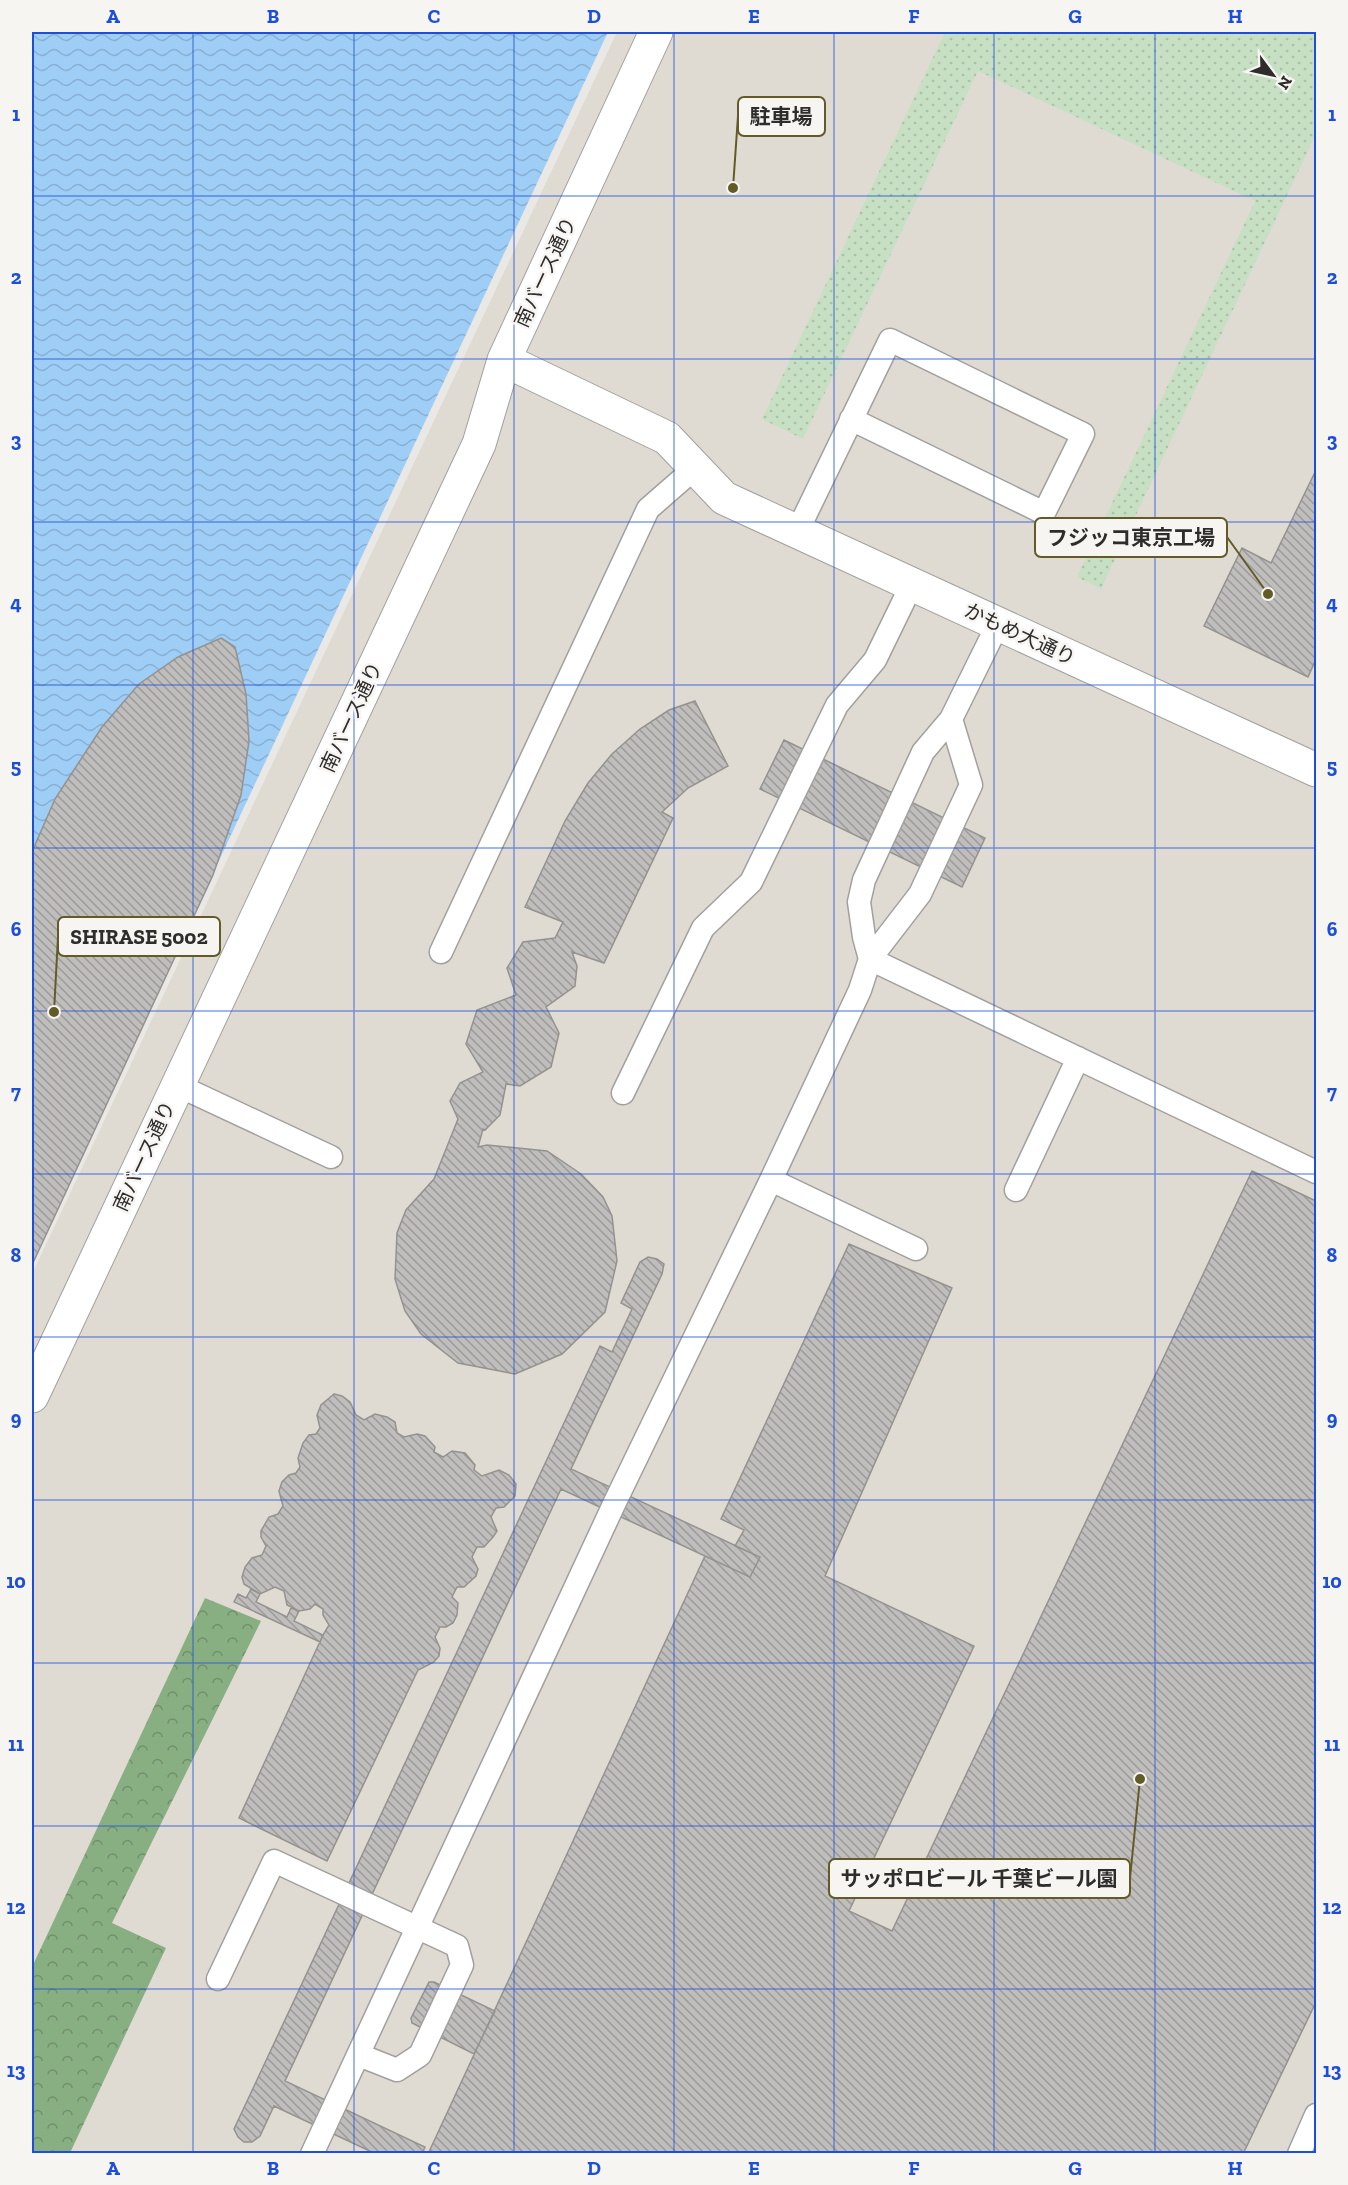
<svg xmlns="http://www.w3.org/2000/svg" width="1348" height="2185" viewBox="0 0 1348 2185" font-family="'Zilla Slab','Noto Sans JP',serif">
	<style>
		.built { fill: #e0dbd2 }
		.green { fill: url(#green-dots) }
		.forest { fill: url(#forest-crowns) }
		.water { fill: url(#water-waves) }
		.building { fill: url(#building-back-hatch); stroke: #94928f; stroke-width: 1.5 }
		.lines { fill: none; stroke-linecap: round; stroke-linejoin: round }
		.lane-casing { stroke: #a2a09e; stroke-width: 25 }
		.secondary-casing { stroke: #a2a09e; stroke-width: 35 }
		.lane { stroke: #fff; stroke-width: 22 }
		.secondary { stroke: #fff; stroke-width: 33 }
		.grid { fill: none; stroke: #1d4ed8; stroke-width: 1.5; stroke-opacity: 0.55 }
		.labels { text-anchor: middle; stroke-width: 5; stroke-linejoin: round; paint-order: stroke }
		.street-label { font-size: 20px; fill: #2e2d2c; stroke: #f7f5f2 }
		.leader { fill: none; stroke: #625b27; stroke-width: 2 }
		.callout-dot { fill: #625b27; stroke: #f7f5f2; stroke-width: 2 }
		.callout { fill: #f7f5f2; stroke: #625b27; stroke-width: 2 }
		.callout-label { font-size: 21px; text-anchor: middle; font-weight: bold; fill: #2e2d2c }
		.neatline { fill: none; stroke: #1d4ed8; stroke-width: 2 }
		.grid-label { font-size: 20px; text-anchor: middle; font-weight: bold; fill: #1d4ed8 }
	</style>
	<defs>
		<pattern id="green-dots" width="8" height="8" patternUnits="userSpaceOnUse" patternTransform="scale(1.5)"><rect width="8" height="8" fill="#c7e0c4"/><path d="M2 2h.1M6 6h.1" fill="none" stroke="#abc0a9" stroke-width="1.8" stroke-linecap="round"/></pattern>
		<pattern id="forest-crowns" width="20" height="18" patternUnits="userSpaceOnUse" patternTransform="scale(1.5)"><rect width="20" height="18" fill="#88af82"/><path d="M2 6a3 3 0 1 1 6 0M12 15a3 3 0 1 1 6 0" fill="none" stroke="#708f6b"/></pattern>
		<pattern id="water-waves" width="16" height="10" patternUnits="userSpaceOnUse" patternTransform="scale(1.5)"><rect width="16" height="10" fill="#9ecdf6"/><path d="M0 5q4-4 8 0t8 0" fill="none" stroke="#88b0d3"/></pattern>
		<pattern id="building-back-hatch" width="6" height="6" patternUnits="userSpaceOnUse" patternTransform="scale(1.5)"><rect width="6" height="6" fill="#c0bebc"/><path d="M-1 5l2 2M0 0l6 6M5-1l2 2" fill="none" stroke="#9c9b99"/></pattern>
	</defs>
	<rect width="100%" height="100%" fill="#e9e8e5"/>
	<!-- built -->
	<path class="built" d="M 617,32 L 1316,32 L 1316,2153 L 32,2154 L 32,1274 Z"/>
	<!-- green -->
	<path class="green" d="M 945,32 L 1316,32 L 1316,134 L 1101,589 L 1077,577 L 1255,201 L 978,71 L 803,439 L 762,419 Z"/>
	<!-- forest -->
	<path class="forest" d="M 205,1598 L 261,1621 L 112,1923 L 166,1948 L 70,2153 L 32,2153 L 32,1967 Z"/>
	<!-- water -->
	<path class="water" d="M 32,32 L 608,32 L 32,1259 Z"/>
	<!-- building -->
	<path class="building" d="M 1316,470 L 1316,659 L 1308,677 L 1204,626 L 1242,548 L 1271,563 Z
		M 221,638 L 235,647 L 246,694 L 249,741 L 241,795 L 213,875 L 32,1265 L 32,852 L 55,799 L 102,727 L 139,684 L 178,657 Z
		M 695,701 L 728,766 L 688,788 L 662,812 L 673,818 L 604,963 L 572,952 L 577,966 L 575,986 L 546,1007 L 559,1033 L 551,1067 L 520,1086 L 506,1084 L 500,1115 L 485,1130 L 483,1129 L 478,1147 L 487,1145 L 547,1151 L 581,1174 L 603,1197 L 612,1216 L 617,1261 L 605,1312 L 562,1354 L 515,1374 L 458,1363 L 421,1334 L 405,1311 L 395,1279 L 397,1233 L 406,1210 L 434,1179 L 458,1119 L 450,1101 L 460,1083 L 483,1072 L 466,1044 L 477,1010 L 516,995 L 507,968 L 523,942 L 555,938 L 563,922 L 525,907 L 565,821 L 588,783 L 612,754 L 640,729 L 669,710 Z
		M 784,740 L 985,838 L 962,887 L 760,789 Z
		M 1252,1171 L 1316,1201 L 1316,2002 L 1243,2154 L 428,2154 L 705,1556 L 750,1577 L 760,1557 L 735,1546 L 744,1530 L 721,1519 L 849,1244 L 952,1288 L 825,1576 L 974,1646 L 849,1911 L 892,1931 Z
		M 648,1257 L 657,1259 L 664,1264 L 662,1274 L 571,1469 L 760,1557 L 750,1577 L 561,1489 L 285,2081 L 425,2147 L 422,2154 L 376,2154 L 274,2106 L 260,2136 L 252,2142 L 244,2142 L 238,2137 L 234,2129 L 600,1346 L 612,1352 L 632,1309 L 621,1303 L 640,1262 Z
		M 334,1394 L 342,1396 L 350,1402 L 356,1415 L 364,1420 L 375,1414 L 387,1417 L 395,1422 L 397,1433 L 404,1437 L 417,1434 L 425,1436 L 435,1447 L 434,1452 L 443,1457 L 452,1451 L 465,1453 L 475,1465 L 474,1470 L 482,1476 L 499,1470 L 509,1475 L 516,1484 L 515,1496 L 504,1507 L 496,1508 L 491,1517 L 497,1531 L 493,1537 L 484,1547 L 477,1547 L 472,1557 L 478,1569 L 476,1576 L 464,1587 L 457,1587 L 452,1597 L 458,1603 L 457,1615 L 453,1623 L 446,1627 L 440,1627 L 435,1637 L 440,1648 L 439,1656 L 434,1662 L 418,1670 L 327,1861 L 239,1818 L 323,1635 L 329,1625 L 323,1615 L 323,1609 L 315,1604 L 310,1609 L 299,1611 L 287,1605 L 284,1591 L 275,1587 L 260,1594 L 244,1584 L 242,1577 L 245,1567 L 252,1558 L 262,1555 L 266,1546 L 261,1537 L 261,1531 L 269,1517 L 278,1514 L 283,1506 L 279,1491 L 282,1482 L 289,1475 L 296,1473 L 300,1467 L 298,1458 L 303,1443 L 309,1435 L 316,1434 L 320,1428 L 317,1415 L 321,1405 Z
		M 251,1589 L 260,1594 L 256,1602 L 287,1617 L 291,1608 L 299,1611 L 294,1621 L 323,1635 L 320,1642 L 234,1602 L 238,1594 L 246,1598 Z
		M 429,1982 L 434,1982 L 495,2011 L 474,2054 L 412,2023 L 411,2018 Z"/>
	<g class="lines">
		<!-- lane casing -->
		<g class="lane-casing">
			<path id="lane" d="M 797,532 C 828,468 859,404 890,340 L 1083,434 L 1044,513 L 851,419
				M 951,719 L 971,785 L 920,894 L 870,959 L 1316,1172
				M 441,952 L 648,509 L 695,468
				M 177,1085 L 331,1157
				M 623,1093 L 703,928 L 751,882 L 837,705 L 875,660 L 912,584
				M 771,1180 L 916,1249
				M 1016,1190 L 1078,1058
				M 218,1979 L 274,1861 L 457,1946 L 462,1965 L 420,2055 L 397,2070 L 359,2055
				M 312,2154 L 615,1502 L 771,1180 L 860,990 L 870,959 L 864,937 L 859,902 L 864,880 L 923,752 L 951,719 L 998,624
				M 1299,2154 L 1316,2115"/>
		</g>
		<!-- secondary casing -->
		<g class="secondary-casing">
			<path id="secondary" d="M 504,360 L 667,438 L 724,498 L 1316,770
				M 32,1396 L 479,444 L 504,360 L 656,32"/>
		</g>
		<!-- lane -->
		<use href="#lane" class="lane"/>
		<!-- secondary -->
		<use href="#secondary" class="secondary"/>
	</g>
	<!-- grid -->
	<path class="grid" d="M 193,32 L 193,2154M 354,32 L 354,2154M 514,32 L 514,2154M 674,32 L 674,2154M 834,32 L 834,2154M 994,32 L 994,2154M 1155,32 L 1155,2154M 32,196 L 1316,196M 32,359 L 1316,359M 32,522 L 1316,522M 32,685 L 1316,685M 32,848 L 1316,848M 32,1011 L 1316,1011M 32,1174 L 1316,1174M 32,1337 L 1316,1337M 32,1500 L 1316,1500M 32,1663 L 1316,1663M 32,1826 L 1316,1826M 32,1989 L 1316,1989"/>
	<g class="labels">
		<!-- street labels -->
		<g class="street-label">
			<text transform="translate(545 272) rotate(-65)" y="7">南バース通り</text>
			<text transform="translate(1020 634) rotate(25)" y="7">かもめ大通り</text>
			<text transform="translate(351 717) rotate(-65)" y="7">南バース通り</text>
			<text transform="translate(144 1156) rotate(-65)" y="7">南バース通り</text>
		</g>
	</g>
	<!-- callouts -->
	<path class="leader" d="M733 188L738 116M1268 594L1227 537M54 1012L58 937M1140 1779L1130 1878"/>
	<g class="callout-dot">
		<circle cx="733" cy="188" r="6"/>
		<circle cx="1268" cy="594" r="6"/>
		<circle cx="54" cy="1012" r="6"/>
		<circle cx="1140" cy="1779" r="6"/>
	</g>
	<g class="callout">
		<rect x="738" y="97" width="87" height="39" rx="6"/>
		<rect x="1035" y="518" width="192" height="39" rx="6"/>
		<rect x="58" y="917" width="162" height="39" rx="6"/>
		<rect x="829" y="1859" width="301" height="39" rx="6"/>
	</g>
	<g class="callout-label">
		<text x="781" y="124">駐車場</text>
		<text x="1131" y="545">フジッコ東京工場</text>
		<text x="139" y="944">SHIRASE 5002</text>
		<text x="979" y="1886">サッポロビール 千葉ビール園</text>
	</g>
	<!-- border -->
	<rect width="1348" height="2185" fill="none" stroke="#f7f5f2" stroke-width="66"/>
	<!-- north arrow -->
	<g transform="translate(1273 75) rotate(123)" stroke="#f7f5f2" stroke-width="4.5" paint-order="stroke">
	<path d="M0-4.5L10 22L0 15L-10 22Z" fill="#2e2d2c"/>
	<text y="-9" font-size="16" font-weight="bold" text-anchor="middle" fill="#2e2d2c">N</text>
	</g>
	<rect x="33" y="33" width="1282" height="2119" class="neatline"/>
	<g class="grid-label">
		<text x="113" y="23">A</text>
		<text x="273" y="23">B</text>
		<text x="434" y="23">C</text>
		<text x="594" y="23">D</text>
		<text x="754" y="23">E</text>
		<text x="914" y="23">F</text>
		<text x="1075" y="23">G</text>
		<text x="1235" y="23">H</text>
		<text x="16" y="121">1</text>
		<text x="1332" y="121">1</text>
		<text x="16" y="284">2</text>
		<text x="1332" y="284">2</text>
		<text x="16" y="447">3</text>
		<text x="1332" y="447">3</text>
		<text x="16" y="610">4</text>
		<text x="1332" y="610">4</text>
		<text x="16" y="773">5</text>
		<text x="1332" y="773">5</text>
		<text x="16" y="936">6</text>
		<text x="1332" y="936">6</text>
		<text x="16" y="1099">7</text>
		<text x="1332" y="1099">7</text>
		<text x="16" y="1262">8</text>
		<text x="1332" y="1262">8</text>
		<text x="16" y="1425">9</text>
		<text x="1332" y="1425">9</text>
		<text x="16" y="1588">10</text>
		<text x="1332" y="1588">10</text>
		<text x="16" y="1751">11</text>
		<text x="1332" y="1751">11</text>
		<text x="16" y="1914">12</text>
		<text x="1332" y="1914">12</text>
		<text x="16" y="2077">13</text>
		<text x="1332" y="2077">13</text>
		<text x="113" y="2175">A</text>
		<text x="273" y="2175">B</text>
		<text x="434" y="2175">C</text>
		<text x="594" y="2175">D</text>
		<text x="754" y="2175">E</text>
		<text x="914" y="2175">F</text>
		<text x="1075" y="2175">G</text>
		<text x="1235" y="2175">H</text>
	</g>
</svg>
